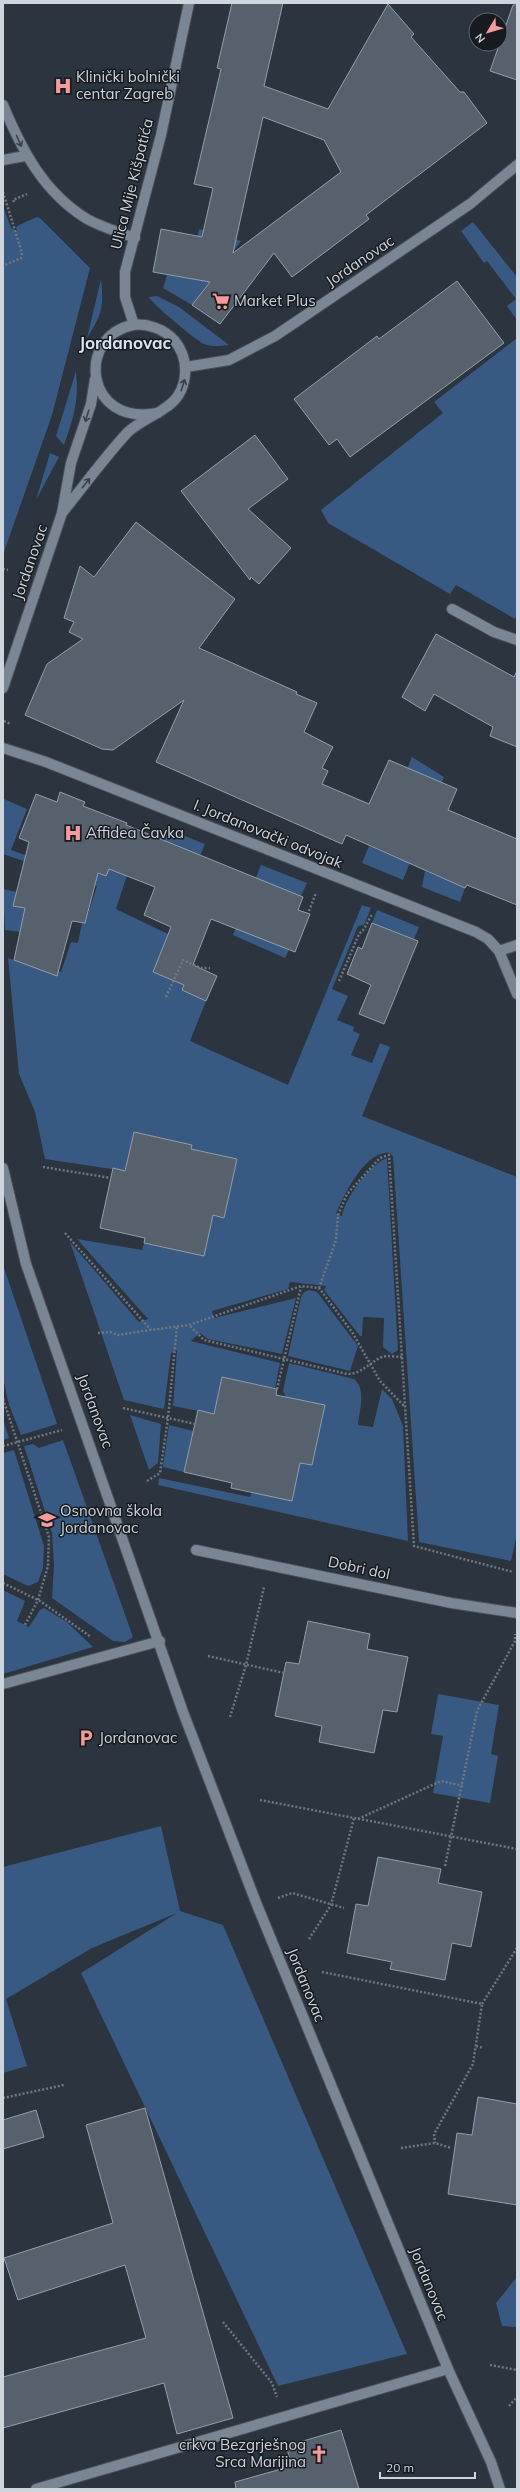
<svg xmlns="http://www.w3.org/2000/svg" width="520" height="2492" viewBox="0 0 520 2492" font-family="Mulish,sans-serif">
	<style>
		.green { fill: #385982 }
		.building { fill: #57616e; stroke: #939eac; fill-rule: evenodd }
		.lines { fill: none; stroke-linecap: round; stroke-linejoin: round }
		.lane-casing { stroke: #484f59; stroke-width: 12 }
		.street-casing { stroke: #484f59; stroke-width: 12 }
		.secondary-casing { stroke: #484f59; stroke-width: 12 }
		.path { stroke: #6f7780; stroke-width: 2.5; stroke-dasharray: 2 2; stroke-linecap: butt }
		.lane { stroke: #7b8694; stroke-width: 10 }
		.street { stroke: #7b8694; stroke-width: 10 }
		.secondary { stroke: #7b8694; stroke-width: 10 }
		.oneway { stroke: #3a4049 }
		.labels { text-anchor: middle; stroke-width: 3; stroke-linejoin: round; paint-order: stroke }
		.poi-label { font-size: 15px; fill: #cfd5dc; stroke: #171b20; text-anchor: start }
		.street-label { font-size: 15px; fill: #cfd5dc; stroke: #171b20 }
		.quarter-label { font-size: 17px; font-weight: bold; fill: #dae6f5; stroke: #171b20 }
	</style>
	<rect width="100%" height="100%" fill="#2b343f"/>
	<!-- green -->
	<path class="green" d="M 3,206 L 11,228 L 17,231 L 16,227 L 19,225 L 37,217 L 40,218 L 90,268 L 52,415 L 3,555 Z
		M 473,222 L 517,277 L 517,320 L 507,306 L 516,299 L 487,261 L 484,263 L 461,231 Z
		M 199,229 L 241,241 L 192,305 L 163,288 L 167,275 L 176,276 L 193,255 Z
		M 101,279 C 104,307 102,315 87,338 Z
		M 157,296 L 179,307 L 229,345 C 220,346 212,347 204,344 C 197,341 151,303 149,297 Z
		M 517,338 L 517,614 L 515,619 L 456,585 L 450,594 L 328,523 L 321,510 L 443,413 L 434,402 Z
		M 76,371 C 79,400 74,417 64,445 L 56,436 Z
		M 50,453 L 59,457 L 36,500 Z
		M 412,757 L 444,777 L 403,880 L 362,863 L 369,846 L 399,859 L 421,810 L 397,795 Z
		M 4,799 L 27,809 L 11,850 L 39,860 L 62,859 L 105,876 L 113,858 L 130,866 L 116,909 L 168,934 L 153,972 L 184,985 L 182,990 L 206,1001 L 190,1041 L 288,1085 L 362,905 L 371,908 L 364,925 L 358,926 L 332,989 L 348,996 L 337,1020 L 354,1027 L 353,1031 L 360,1034 L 351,1055 L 372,1063 L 380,1043 L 390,1047 L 362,1116 L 517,1177 L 517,1534 L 511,1561 L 419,1542 L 393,1156 L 390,1153 C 366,1149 343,1196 336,1214 L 342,1216 C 344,1199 371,1163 387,1158 L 398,1350 L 392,1354 L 383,1347 L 384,1318 L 363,1317 L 362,1336 L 360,1336 L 324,1290 L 326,1286 L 290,1282 L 288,1289 L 212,1311 L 214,1318 L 296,1298 L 282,1354 L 208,1339 L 200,1333 L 191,1341 L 280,1363 L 275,1388 L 222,1377 L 214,1414 L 173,1406 L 177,1350 L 171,1353 L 164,1409 L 124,1400 L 70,1242 L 139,1322 L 148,1319 L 77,1239 L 142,1250 L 144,1243 L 213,1215 L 224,1218 L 237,1159 L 197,1150 L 192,1170 L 134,1132 L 125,1171 L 45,1159 L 35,1112 L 19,1074 L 8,958 L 56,975 L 58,971 L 61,972 L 71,942 L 78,943 L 82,923 L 85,923 L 97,886 L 3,854 Z
		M 165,828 L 205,844 L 200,856 L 160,839 Z
		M 261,865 L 307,883 L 279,945 L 289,950 L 285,958 L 233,935 Z
		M 425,871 L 465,888 L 460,902 L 422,887 Z
		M 3,889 L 17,892 L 14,905 L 26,909 L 20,932 L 5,930 Z
		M 377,910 L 419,927 L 414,939 L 372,923 Z
		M 3,1265 L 57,1424 L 21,1435 L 9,1405 L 3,1378 Z
		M 309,1290 L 317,1292 L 358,1346 L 350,1371 L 288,1356 L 301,1297 L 304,1292 Z
		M 289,1363 L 354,1379 C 367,1390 359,1410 358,1425 L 373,1427 L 382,1389 L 392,1399 L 403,1426 L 408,1541 L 158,1485 L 159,1478 L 250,1497 L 252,1492 L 300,1463 L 312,1465 L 325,1406 L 286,1397 L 283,1391 Z
		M 130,1415 L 161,1424 L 158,1463 L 149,1470 Z
		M 3,1419 L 9,1438 L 3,1440 Z
		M 169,1425 L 193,1431 L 184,1472 L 163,1467 Z
		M 63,1440 L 133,1637 L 125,1642 L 113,1641 L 52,1598 L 54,1565 L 52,1533 L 24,1446 L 33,1444 L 39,1448 Z
		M 14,1450 L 44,1546 L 43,1568 L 38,1582 L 28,1586 L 3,1574 L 3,1453 Z
		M 3,1590 L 25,1601 L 17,1621 L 29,1627 L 40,1610 L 44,1608 L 67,1622 L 93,1647 L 3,1674 Z
		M 438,1694 L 499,1705 L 491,1754 L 498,1756 L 490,1803 L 433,1793 L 443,1736 L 431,1734 Z
		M 161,1826 L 180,1911 L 223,1925 L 407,2354 L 278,2386 L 81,1973 L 177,1913 L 92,1948 L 6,1999 L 27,2066 L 3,2073 L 3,1867 Z
		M 517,2277 L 517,2327 L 502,2326 L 496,2303 Z"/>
	<!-- building -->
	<path class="building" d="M 232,3 L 283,3 L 264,86 L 328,109 L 388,4 L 414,34 L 411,37 L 460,92 L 464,92 L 487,123 L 366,215 L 369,219 L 292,277 L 274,253 L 220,324 L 192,305 L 210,282 L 153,272 L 161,229 L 202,237 L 213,188 L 194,184 L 221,69 L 217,68 ZM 263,117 L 324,140 L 341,172 L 233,253 Z
		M 513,5 L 517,5 L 517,80 L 490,71 Z
		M 457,281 L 504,343 L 350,457 L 337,439 L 329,445 L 294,399 L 377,336 L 379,339 Z
		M 255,435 L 288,479 L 248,509 L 291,548 L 259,584 L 251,577 L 250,580 L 181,491 Z
		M 136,522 L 235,599 L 199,648 L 297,692 L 296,694 L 317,703 L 304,732 L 333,747 L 322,768 L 328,771 L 322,784 L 369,804 L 389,760 L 457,789 L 448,810 L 517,839 L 517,905 L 467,885 L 465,888 L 346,835 L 342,844 L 156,762 L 184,700 L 113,750 L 102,749 L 25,715 L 47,664 L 83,639 L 69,632 L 74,622 L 64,618 L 80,566 L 94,577 Z
		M 436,634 L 514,677 L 517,671 L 517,747 L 490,736 L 493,727 L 434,694 L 425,711 L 402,697 Z
		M 60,792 L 85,802 L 83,806 L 127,823 L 126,825 L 303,897 L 298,910 L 310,914 L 295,952 L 211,919 L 193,965 L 217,976 L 206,1001 L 182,990 L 184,985 L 153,972 L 171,927 L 144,915 L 155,887 L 109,869 L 106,876 L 98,873 L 85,923 L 72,921 L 57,976 L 14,960 L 25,908 L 13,906 L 29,842 L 19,838 L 36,794 L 57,802 Z
		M 372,923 L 418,941 L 384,1024 L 359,1014 L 371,985 L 347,974 L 358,947 L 362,949 Z
		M 134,1132 L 192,1145 L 191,1149 L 237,1159 L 224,1218 L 213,1215 L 204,1256 L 144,1243 L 145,1238 L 100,1228 L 113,1168 L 125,1171 Z
		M 222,1377 L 277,1389 L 276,1395 L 325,1405 L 312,1465 L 300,1463 L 292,1501 L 231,1488 L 232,1483 L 184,1472 L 198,1410 L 214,1414 Z
		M 308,1621 L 370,1634 L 367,1649 L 408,1657 L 397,1712 L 383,1710 L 374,1753 L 319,1742 L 322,1726 L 275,1716 L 286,1662 L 299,1664 Z
		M 378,1857 L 441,1869 L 438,1883 L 482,1892 L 471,1947 L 452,1943 L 445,1980 L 390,1969 L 392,1962 L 347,1953 L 356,1904 L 368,1906 Z
		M 478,2097 L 517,2104 L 517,2205 L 448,2194 L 457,2133 L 472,2135 Z
		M 145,2108 L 233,2418 L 177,2434 L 164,2383 L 3,2428 L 3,2377 L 146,2338 L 125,2265 L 18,2300 L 4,2258 L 113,2223 L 86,2125 Z
		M 36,2110 L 44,2137 L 3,2149 L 3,2120 Z
		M 341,2430 L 359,2489 L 236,2489 L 235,2482 L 292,2466 L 286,2446 Z"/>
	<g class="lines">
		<!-- lane casing -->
		<g class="lane-casing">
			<path id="lane" d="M 3,105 C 22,150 43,192 87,219 C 101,227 119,232 135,238
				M 3,160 L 25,156
				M 3,1684 L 160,1641
				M 36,2489 L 448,2369"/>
		</g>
		<!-- street casing -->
		<g class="street-casing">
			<path id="street" d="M 186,367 L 229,360 L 275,336 L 470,204 L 517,165
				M 452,609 L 494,632 L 517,640
				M 3,748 L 46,762 L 476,932 L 488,939 L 499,951 L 517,945
				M 499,951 L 517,994
				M 196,1550 L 451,1603 L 517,1613"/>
		</g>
		<!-- secondary casing -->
		<g class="secondary-casing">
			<path id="secondary" d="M 134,325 L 125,297 L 125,272 L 161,135 L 189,3
				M 62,513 C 83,487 104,458 127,433 C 138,422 153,417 165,408 C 189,393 191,360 174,340 C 164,329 147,323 133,325 C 76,336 84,427 158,413
				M 3,688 L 62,513 L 71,463 L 91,404 L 95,379
				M 3,1168 L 26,1264 L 183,1712 L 257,1905 L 448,2369 L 491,2462 L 500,2489"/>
		</g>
		<!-- path -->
		<path class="path" d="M 3,192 L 22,253 L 21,258 L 3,266
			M 14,202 L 13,200 L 27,194
			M 3,569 L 8,570
			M 4,721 L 11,724
			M 309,911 L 316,893
			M 339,981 L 359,934 L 364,929 L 372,914
			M 166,997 L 183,960 L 201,968 L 210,968
			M 43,1167 L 111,1178
			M 65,1233 L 151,1330 L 189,1325
			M 319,1288 L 336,1240 L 338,1215 L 347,1194 L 380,1158 L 389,1155 L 414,1546 L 513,1572
			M 98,1333 L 110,1332 L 118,1335 L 150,1330
			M 402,1357 C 396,1357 388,1355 382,1357 C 370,1362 362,1374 347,1374 L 204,1340 L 189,1325 L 301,1286 L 319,1288 L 352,1332 L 380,1381 L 405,1407
			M 277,1389 L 301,1287
			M 3,1399 L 49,1537 L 48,1566 L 38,1600 L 25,1625
			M 123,1408 L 195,1424
			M 3,1446 L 62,1430
			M 147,1481 L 160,1473 L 168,1418 L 177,1326
			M 3,1583 L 40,1601 L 91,1637
			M 208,1656 L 284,1673
			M 230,1717 L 246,1665 L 264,1587
			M 260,1800 L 517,1849
			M 358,1819 L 441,1781 L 463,1786
			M 445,1866 L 477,1711 L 515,1641 L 515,1634
			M 278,1898 L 292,1893 L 344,1908
			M 309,1939 L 331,1905 L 354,1818
			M 322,1972 L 482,2004 L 473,2064 L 434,2134 L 435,2143
			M 482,2004 L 517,1948
			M 476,2046 L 483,2048
			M 3,2098 L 64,2085
			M 401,2148 L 435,2143 L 451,2148
			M 223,2322 L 272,2383 L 277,2397
			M 490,2365 L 517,2370
			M 509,2406 L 517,2397"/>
		<!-- lane -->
		<use href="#lane" class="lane"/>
		<!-- street -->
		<use href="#street" class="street"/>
		<!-- secondary -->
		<use href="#secondary" class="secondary"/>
	</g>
	<!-- one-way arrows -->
	<defs><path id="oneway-shaft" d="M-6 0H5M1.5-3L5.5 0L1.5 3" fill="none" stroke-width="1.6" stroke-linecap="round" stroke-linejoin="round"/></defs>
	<g class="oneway">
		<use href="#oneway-shaft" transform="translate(19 141) rotate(66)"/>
		<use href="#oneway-shaft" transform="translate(183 385) rotate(-72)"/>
		<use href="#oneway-shaft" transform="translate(87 416) rotate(107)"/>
		<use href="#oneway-shaft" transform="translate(86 483) rotate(-51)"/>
	</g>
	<!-- icons -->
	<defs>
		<g id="hospital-bare" transform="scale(1.38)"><path d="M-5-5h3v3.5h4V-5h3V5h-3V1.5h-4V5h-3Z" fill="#f59b9b" stroke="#171b20" stroke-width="2.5" paint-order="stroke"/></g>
		<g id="supermarket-bare" transform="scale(1.38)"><path d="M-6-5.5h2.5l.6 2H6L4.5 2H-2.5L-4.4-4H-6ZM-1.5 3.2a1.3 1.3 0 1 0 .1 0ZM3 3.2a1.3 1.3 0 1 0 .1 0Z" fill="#f59b9b" stroke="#171b20" stroke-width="2.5" paint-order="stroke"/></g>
		<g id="school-bare" transform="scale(1.38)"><path d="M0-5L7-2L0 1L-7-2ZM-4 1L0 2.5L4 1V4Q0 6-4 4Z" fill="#f59b9b" stroke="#171b20" stroke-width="2.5" paint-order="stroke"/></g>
		<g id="parking-bare" transform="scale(1.38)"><path d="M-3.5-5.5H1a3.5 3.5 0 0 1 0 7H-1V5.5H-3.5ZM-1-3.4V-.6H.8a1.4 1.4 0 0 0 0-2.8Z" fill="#f59b9b" stroke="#171b20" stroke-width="2.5" paint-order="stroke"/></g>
		<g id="church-bare" transform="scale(1.38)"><path d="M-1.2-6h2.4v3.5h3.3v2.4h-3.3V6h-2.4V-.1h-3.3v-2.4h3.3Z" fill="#f59b9b" stroke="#171b20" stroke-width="2.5" paint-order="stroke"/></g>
	</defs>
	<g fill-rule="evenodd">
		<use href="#hospital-bare" x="63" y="86"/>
		<use href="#supermarket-bare" x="221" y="301"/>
		<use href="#hospital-bare" x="73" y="833"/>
		<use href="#school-bare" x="47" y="1520"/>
		<use href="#parking-bare" x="86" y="1738"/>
		<use href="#church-bare" x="319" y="2454"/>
	</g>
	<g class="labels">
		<!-- poi labels -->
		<g class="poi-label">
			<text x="76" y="82">Klinički bolnički<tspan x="76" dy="17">centar Zagreb</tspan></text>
			<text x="234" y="306">Market Plus</text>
			<text x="86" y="838">Affidea Čavka</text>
			<text x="60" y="1516">Osnovna škola<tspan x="60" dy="17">Jordanovac</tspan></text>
			<text x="99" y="1743">Jordanovac</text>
			<text x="306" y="2450" text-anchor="end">crkva Bezgrješnog<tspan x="306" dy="17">Srca Marijina</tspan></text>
		</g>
		<!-- street labels -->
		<g class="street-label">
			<text transform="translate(132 184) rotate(-76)" y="5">Ulica Mije Kišpatića</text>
			<text transform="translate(360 261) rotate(-34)" y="5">Jordanovac</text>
			<text transform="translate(30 562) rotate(-71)" y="5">Jordanovac</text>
			<text transform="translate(268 834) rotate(22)" y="5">I. Jordanovački odvojak</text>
			<text transform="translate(95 1411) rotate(70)" y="5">Jordanovac</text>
			<text transform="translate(359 1568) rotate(12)" y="5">Dobri dol</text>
			<text transform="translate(306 1985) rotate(68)" y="5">Jordanovac</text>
			<text transform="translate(429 2284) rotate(68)" y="5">Jordanovac</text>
		</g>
		<!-- quarter labels -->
		<g class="quarter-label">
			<text x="125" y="349">Jordanovac</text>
		</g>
	</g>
	<!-- border -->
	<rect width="520" height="2492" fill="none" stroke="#cfd5dc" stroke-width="8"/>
	<!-- north arrow -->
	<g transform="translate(488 32) rotate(232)"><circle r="19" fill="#171b20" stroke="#61656b"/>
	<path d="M0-3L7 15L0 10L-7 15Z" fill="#f59b9b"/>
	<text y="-6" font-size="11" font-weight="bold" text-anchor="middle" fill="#cfd5dc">N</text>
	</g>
	<!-- scale -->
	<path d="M380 2472v6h95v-6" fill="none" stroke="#cfd5dc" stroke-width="2"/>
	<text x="386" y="2472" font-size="12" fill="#cfd5dc" stroke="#171b20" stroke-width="3" paint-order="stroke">20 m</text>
</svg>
